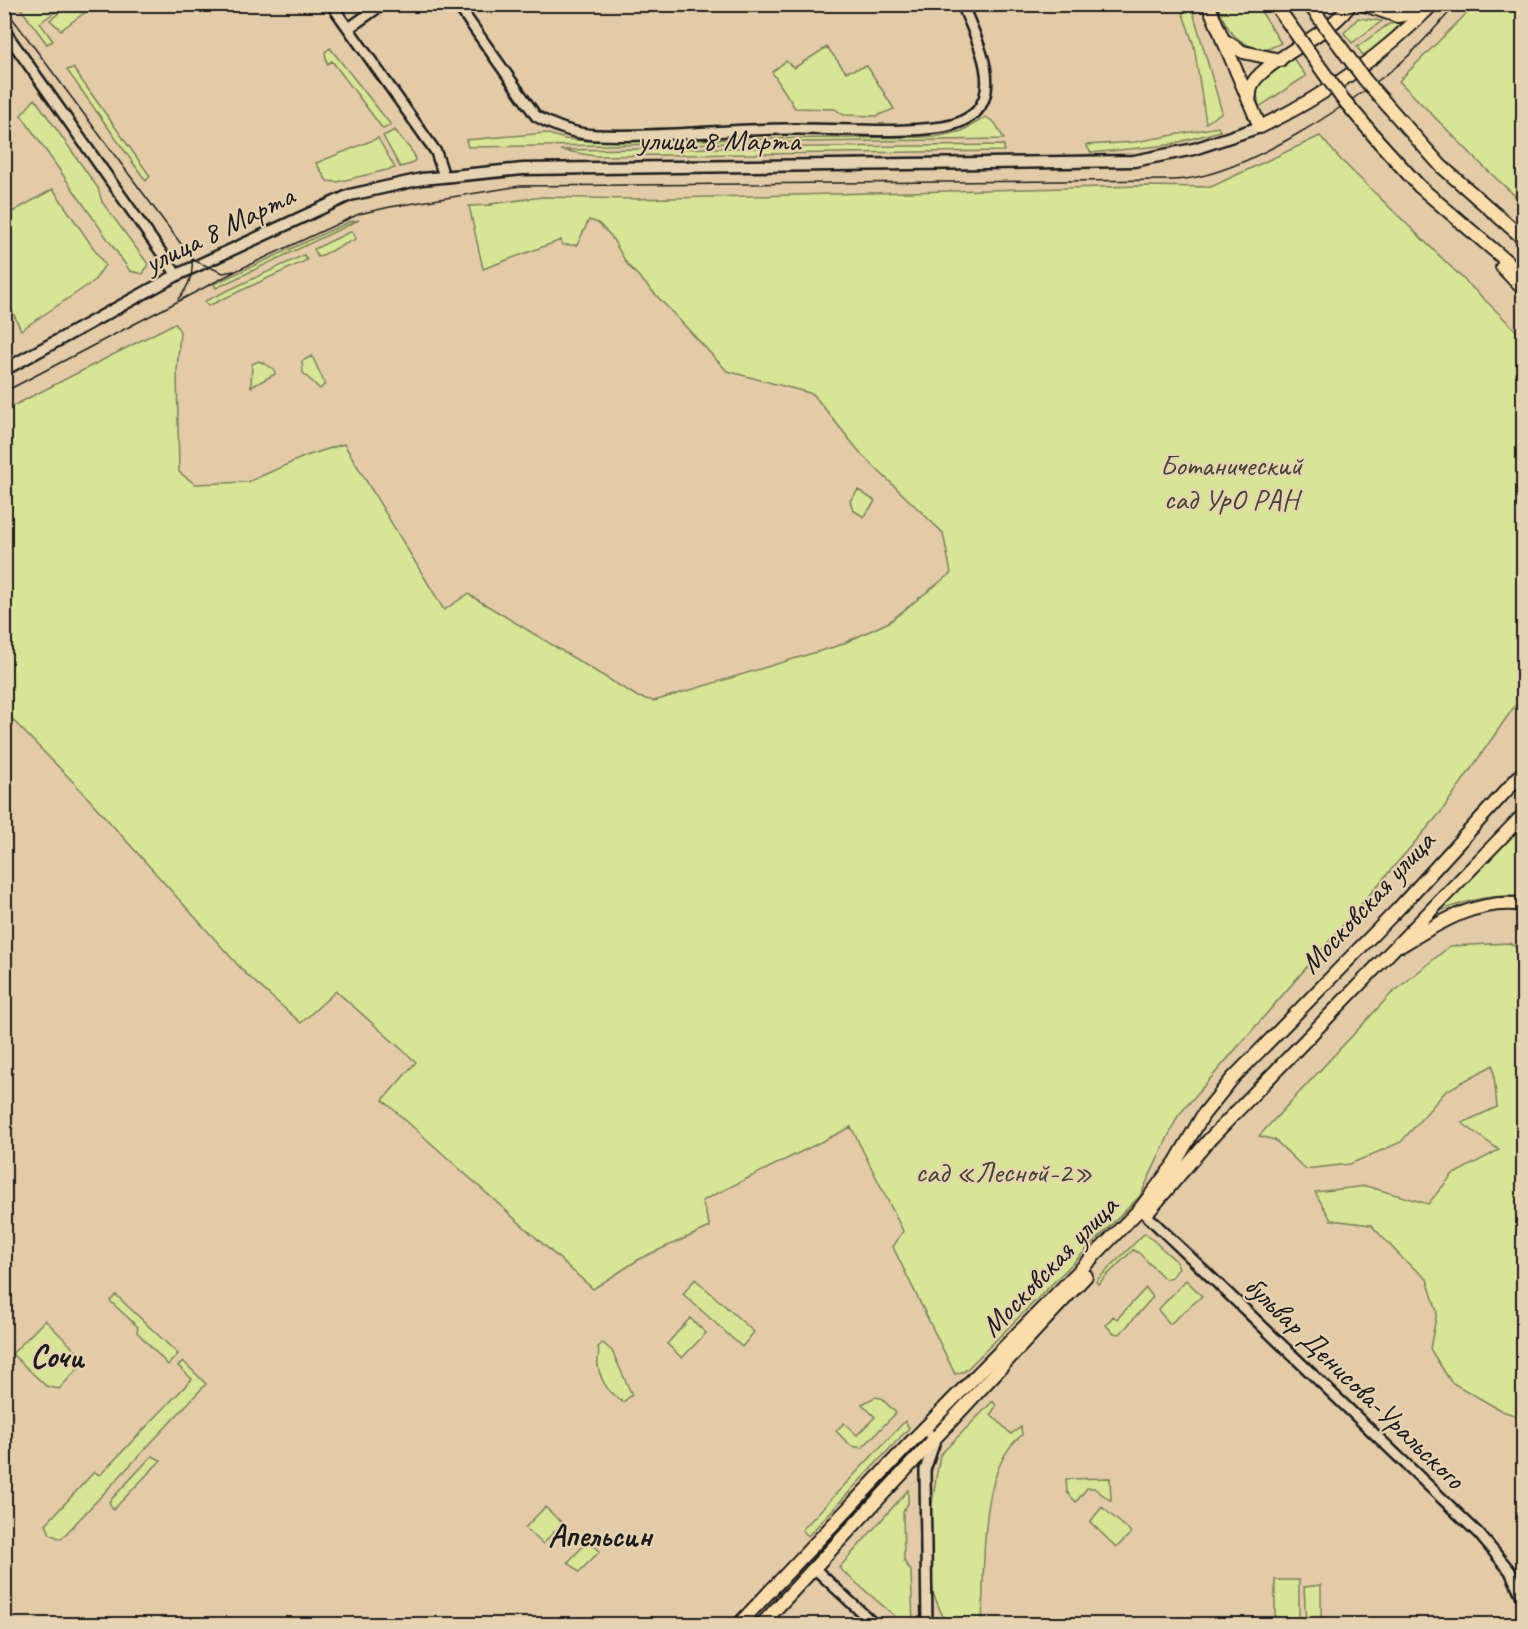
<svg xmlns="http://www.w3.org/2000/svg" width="1528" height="1629" viewBox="0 0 1528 1629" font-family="Caveat,sans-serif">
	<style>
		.green { fill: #d8e496; stroke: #7a8059; stroke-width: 1.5 }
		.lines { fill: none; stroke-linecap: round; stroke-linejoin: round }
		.tertiary-casing { stroke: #1c1c1c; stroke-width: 14 }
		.secondary-casing { stroke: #1c1c1c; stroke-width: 15 }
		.primary-casing { stroke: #1c1c1c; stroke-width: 16 }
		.tertiary { stroke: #e7d3b1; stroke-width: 9 }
		.secondary { stroke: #e7d3b1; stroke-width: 10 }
		.primary { stroke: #fbddab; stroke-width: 12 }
		.tram { stroke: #1c1c1c; stroke-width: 1.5 }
		.primary-bridge-casing { stroke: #1c1c1c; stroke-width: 16; stroke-linecap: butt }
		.primary-bridge { stroke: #fbddab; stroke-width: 12 }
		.labels { text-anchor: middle; stroke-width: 4.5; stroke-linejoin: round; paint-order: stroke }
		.street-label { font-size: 30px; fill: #1c1c1c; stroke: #e7d3b1 }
		.park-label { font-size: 30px; fill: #424434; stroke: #e7d3b1 }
		.neighbourhood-label { font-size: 32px; font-weight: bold; fill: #1c1c1c; stroke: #e7d3b1 }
	</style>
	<rect width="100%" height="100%" fill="#e3cba8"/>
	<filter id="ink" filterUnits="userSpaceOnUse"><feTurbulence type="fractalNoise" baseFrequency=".0167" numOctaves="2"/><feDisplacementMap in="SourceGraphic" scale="12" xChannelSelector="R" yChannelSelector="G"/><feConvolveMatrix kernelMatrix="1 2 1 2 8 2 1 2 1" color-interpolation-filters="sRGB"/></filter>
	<g filter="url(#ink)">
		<!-- green -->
		<path class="green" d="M 18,5 L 64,5 L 40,23 L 53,41 L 47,44 Z
			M 69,5 L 95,5 L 61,30 L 50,20 Z
			M 1180,5 L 1191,5 L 1222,112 L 1206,123 L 1194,46 Z
			M 1217,5 L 1257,5 L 1281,43 L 1264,51 C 1235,43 1228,32 1217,5 Z
			M 1475,5 L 1523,5 L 1523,203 L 1485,168 L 1399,81 Z
			M 1358,18 L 1382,21 L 1352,43 L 1344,33 Z
			M 1403,22 L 1365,58 L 1357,47 L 1389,24 Z
			M 827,47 L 846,72 L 867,66 L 894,109 L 876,116 L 844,115 L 835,109 L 795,108 L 772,72 L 786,61 L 794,68 Z
			M 330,48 L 391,125 L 383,129 L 332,61 L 327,64 L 325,52 Z
			M 1293,58 L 1306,76 L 1259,107 L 1256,87 L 1261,80 Z
			M 73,68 L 150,176 L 146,181 L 67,70 Z
			M 35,99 L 98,188 L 102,202 L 148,264 L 143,274 L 130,271 L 21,115 Z
			M 986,117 L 995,123 L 1004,139 L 468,147 L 466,140 L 545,133 L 565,139 L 590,141 L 935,137 L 962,131 Z
			M 1218,127 L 1220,131 L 1168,145 L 1091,153 L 1086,145 L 1135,142 Z
			M 395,130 L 414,154 L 415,160 L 411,164 L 400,167 L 383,136 Z
			M 1320,136 L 1341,160 L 1523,337 L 1523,694 L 1441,812 L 1178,1116 L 1140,1196 L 965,1371 L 955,1374 L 893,1247 L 903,1231 L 851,1127 L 702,1201 L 710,1227 L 641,1258 L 593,1289 L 383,1100 L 416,1062 L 336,991 L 301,1023 L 246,974 L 78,787 L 5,712 L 5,410 L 175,323 L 180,332 L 177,371 L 179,472 L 195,484 L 248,482 L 306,456 L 344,444 L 444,610 L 468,594 L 638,697 L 654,701 L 840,645 L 889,622 L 951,573 L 943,533 L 862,455 L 813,394 L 727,371 L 627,264 L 611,236 L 598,223 L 589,220 L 577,245 L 562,245 L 561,240 L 483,269 L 469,206 L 493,205 L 491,204 L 542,197 L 633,199 L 1141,186 L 1211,187 Z
			M 378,138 L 395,168 L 337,182 L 327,181 L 316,163 Z
			M 1004,145 L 1004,151 L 595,156 L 560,150 Z
			M 53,189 L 105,265 L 94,281 L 21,330 L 5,295 L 5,216 Z
			M 359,220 L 216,288 L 214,284 L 349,222 Z
			M 352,231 L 356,239 L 318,257 L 314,249 Z
			M 304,255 L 307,260 L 208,306 L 205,301 Z
			M 312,356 L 325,384 L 320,389 L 303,373 L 302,361 Z
			M 259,361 L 274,369 L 275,374 L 251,387 L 252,364 Z
			M 858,490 L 875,501 L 864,517 L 853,510 L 850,501 Z
			M 1523,825 L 1523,897 C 1493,893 1468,900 1440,911 Z
			M 1509,943 L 1524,952 L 1523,1418 L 1502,1411 L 1451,1382 L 1430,1349 L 1437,1312 L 1427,1279 L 1404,1260 L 1371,1225 L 1331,1220 L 1315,1192 L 1366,1186 L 1428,1204 L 1452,1175 L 1499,1150 L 1462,1123 L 1497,1107 L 1493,1065 L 1446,1091 L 1401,1142 L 1350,1164 L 1305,1169 L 1275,1140 L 1259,1136 L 1390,995 L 1450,946 Z
			M 1145,1233 L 1176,1261 L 1179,1268 L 1172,1277 L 1165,1279 L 1139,1253 L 1133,1250 L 1098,1284 L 1096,1281 Z
			M 695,1279 L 754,1332 L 742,1347 L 683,1294 Z
			M 1186,1280 L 1202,1296 L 1170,1324 L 1158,1310 Z
			M 1146,1288 L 1153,1297 L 1120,1334 L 1113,1333 L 1106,1325 L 1113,1316 L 1117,1319 Z
			M 116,1295 L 178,1354 L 168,1365 L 137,1332 L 138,1327 L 110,1301 Z
			M 690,1318 L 706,1333 L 682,1358 L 667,1344 Z
			M 45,1320 L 83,1358 L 83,1363 L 59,1389 L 46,1386 L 12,1354 Z
			M 603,1343 L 612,1351 L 632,1395 L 623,1402 C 609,1393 602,1384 598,1366 C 597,1360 600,1354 598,1347 Z
			M 183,1361 L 206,1384 L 61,1539 L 50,1534 L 46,1524 L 94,1472 L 100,1475 L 192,1379 L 178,1366 Z
			M 875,1397 L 881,1398 L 896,1413 L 862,1448 L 851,1446 L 836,1431 L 844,1423 L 857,1435 L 875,1417 L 862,1404 Z
			M 993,1401 L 996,1406 L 991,1414 L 1011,1434 L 1021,1427 L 1022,1435 C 977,1468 985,1572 982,1624 L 946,1624 L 933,1593 L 930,1558 L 929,1522 L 940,1455 Z
			M 905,1421 L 909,1428 L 808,1536 L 802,1530 Z
			M 152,1456 L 161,1460 L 113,1510 L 109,1502 Z
			M 1110,1478 L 1111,1501 L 1094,1488 L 1087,1488 L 1076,1502 L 1067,1492 L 1066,1479 Z
			M 908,1490 L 908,1503 L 903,1512 L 904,1561 L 911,1571 L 913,1624 L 904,1624 L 839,1568 Z
			M 545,1507 L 562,1523 L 543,1544 L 525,1528 Z
			M 1102,1507 L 1130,1531 L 1130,1534 L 1118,1546 L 1115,1546 L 1090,1522 Z
			M 588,1541 L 600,1551 L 579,1572 L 568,1562 Z
			M 1275,1580 L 1299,1580 L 1299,1624 L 1275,1624 Z
			M 1321,1585 L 1321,1624 L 1306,1624 L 1304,1587 Z"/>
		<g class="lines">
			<!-- tertiary casing -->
			<g class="tertiary-casing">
				<path id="tertiary" d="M 331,4 L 436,152 L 444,176
					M 457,4 L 536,116 C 555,127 575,134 596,135 C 660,138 724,129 788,129 C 838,128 894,134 943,127 C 955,125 967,120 976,112 C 1002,84 974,34 962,4
					M 349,28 L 383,4
					M 4,30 L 177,275
					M 1141,1210 L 1479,1534 L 1510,1571 L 1524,1601
					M 925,1428 L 935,1441 L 925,1470 L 927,1624
					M 814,1568 L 874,1624"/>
			</g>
			<!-- secondary casing -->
			<g class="secondary-casing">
				<path id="secondary" d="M 4,370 L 177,275 L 350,195 L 422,179 L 523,169 L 1134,161 L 1194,149 L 1260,127"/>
			</g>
			<!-- primary casing -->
			<g class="primary-casing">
				<path id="primary" d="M 1208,4 L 1260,127 C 1325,96 1382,56 1433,4
					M 1362,4 L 1397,16 L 1425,11
					M 1222,39 L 1243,52 L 1280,60
					M 1249,101 C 1250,96 1250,91 1251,87 C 1258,63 1335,33 1350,4
					M 1402,122 L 1441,166 L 1524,239
					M 1380,143 L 1420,187 L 1524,276
					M 1502,267 L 1524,290
					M 1402,945 C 1440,922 1478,898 1524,905
					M 1148,1212 L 1209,1140 L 1524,814
					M 739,1624 L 911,1442 L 1140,1209 L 1175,1163 L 1203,1115 L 1232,1079 L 1399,908 L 1524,771
					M 762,1624 L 1086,1276"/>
			</g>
			<!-- tertiary -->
			<use href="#tertiary" class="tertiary"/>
			<!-- secondary -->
			<use href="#secondary" class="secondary"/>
			<!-- primary -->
			<use href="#primary" class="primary"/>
			<!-- tram -->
			<path class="tram" d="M 4,7 L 193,260 L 223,273 L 234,271
				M 178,299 C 189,287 195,271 191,255
				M 4,392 L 238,270 L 359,214 L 390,207 L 520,186 L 1173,180 C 1239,179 1344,108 1396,67 C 1418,49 1437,25 1457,4"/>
			<!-- primary-bridge casing -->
			<g class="primary-bridge-casing">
				<path id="primary-bridge" d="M 1309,4 L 1365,80 L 1402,122
					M 1279,10 L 1342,98 L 1380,143"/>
			</g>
			<!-- primary-bridge -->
			<use href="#primary-bridge" class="primary-bridge"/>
		</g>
	</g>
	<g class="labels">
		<!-- street labels -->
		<g class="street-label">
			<text x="719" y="150">улица 8 Марта</text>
			<text transform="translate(219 229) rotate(-26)" y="10">улица 8 Марта</text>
			<text transform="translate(1367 902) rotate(-47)" y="10">Московская улица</text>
			<text transform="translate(1049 1266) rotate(-46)" y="10">Московская улица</text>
			<text transform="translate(1355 1382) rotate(44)" y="10">бульвар Денисова-Уральского</text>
		</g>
		<!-- park labels -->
		<g class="park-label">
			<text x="1231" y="475">Ботанический<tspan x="1231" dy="34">сад УрО РАН</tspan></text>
			<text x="1004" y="1182">сад «Лесной-2»</text>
		</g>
		<!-- neighbourhood labels -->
		<g class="neighbourhood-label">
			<text x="57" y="1367">Сочи</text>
			<text x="600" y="1546">Апельсин</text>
		</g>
	</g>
	<!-- margin -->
	<rect width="1528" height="1629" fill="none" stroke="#e7d3b1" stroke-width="24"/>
	<rect x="12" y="12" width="1504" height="1605" fill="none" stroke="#1c1c1c" stroke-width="2" filter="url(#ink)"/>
</svg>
